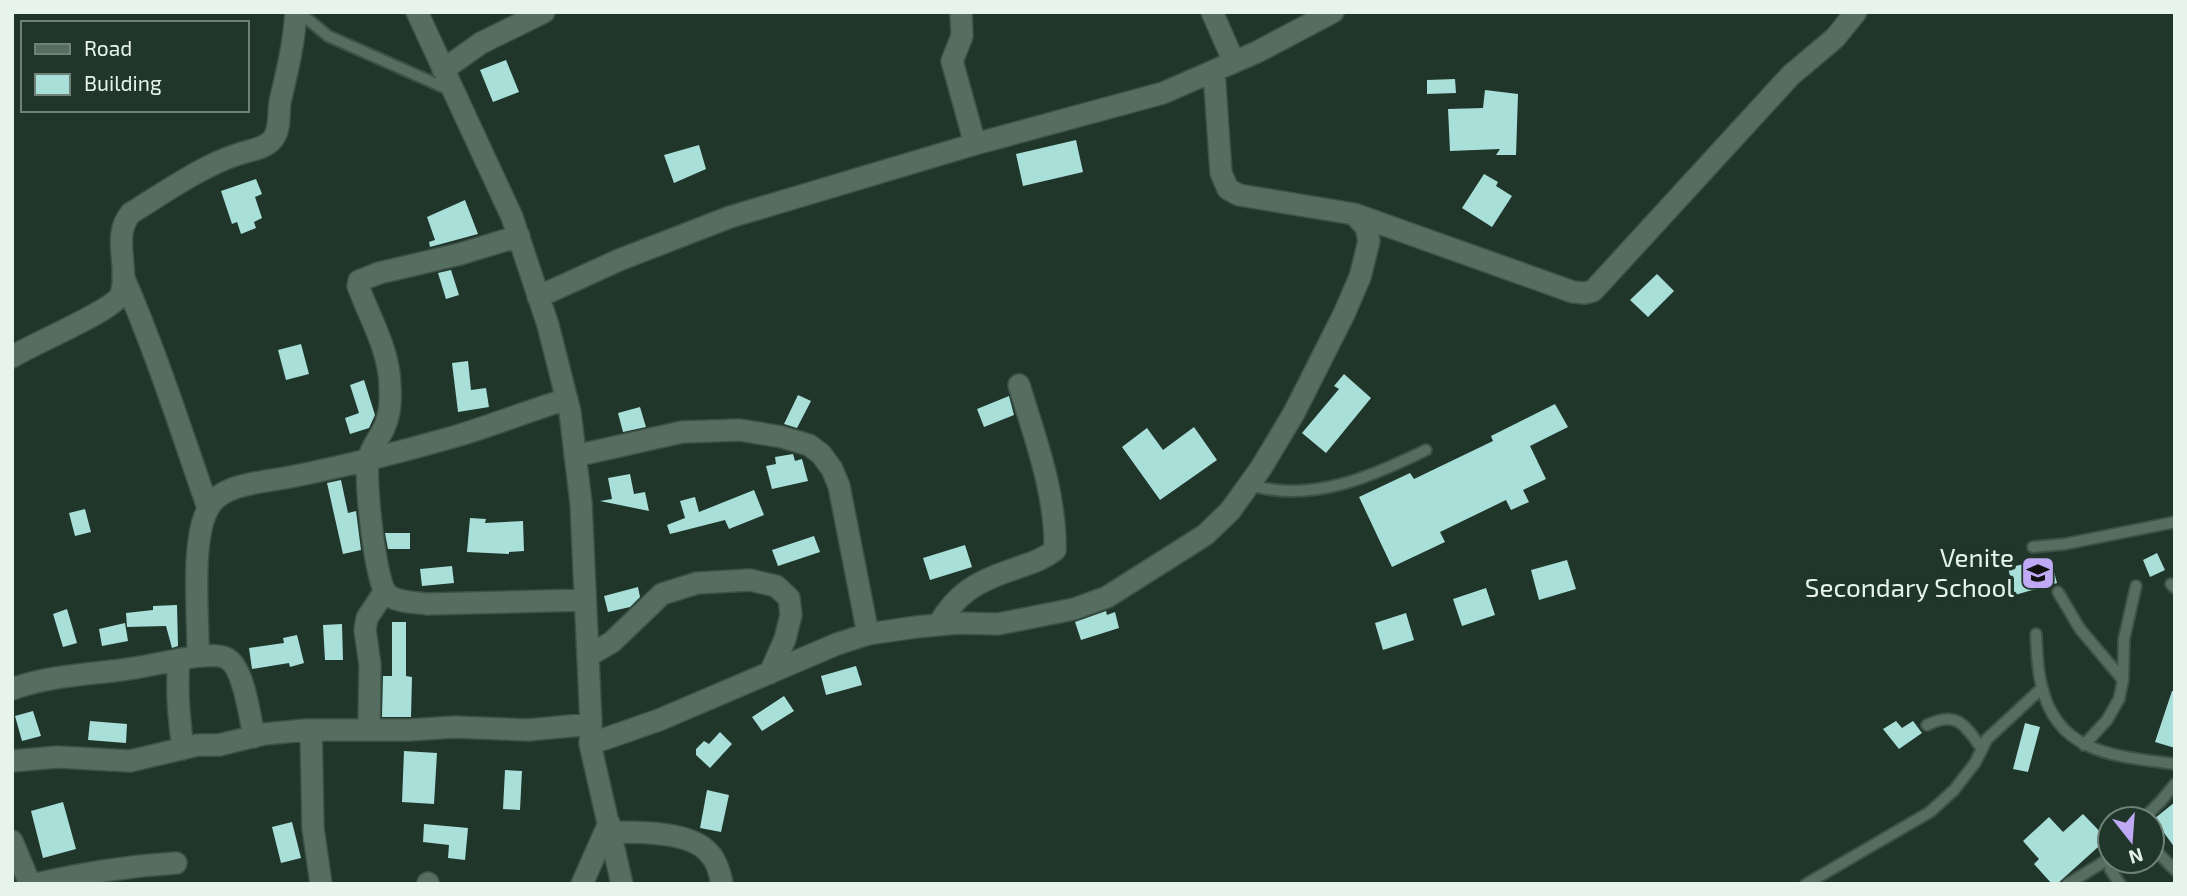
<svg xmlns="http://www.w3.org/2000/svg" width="2187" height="896" viewBox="0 0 2187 896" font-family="'Exo 2',sans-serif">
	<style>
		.building { fill: #a8dfd9 }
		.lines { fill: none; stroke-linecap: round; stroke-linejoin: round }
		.lane-casing { stroke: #3e5147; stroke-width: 14 }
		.street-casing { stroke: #3e5147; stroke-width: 24 }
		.lane { stroke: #556e60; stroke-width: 10 }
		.street { stroke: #556e60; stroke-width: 21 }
		.labels { text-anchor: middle; stroke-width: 7; stroke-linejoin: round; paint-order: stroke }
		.poi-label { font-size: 26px; fill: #e7f4ec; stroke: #20362b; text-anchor: end }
	</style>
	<rect width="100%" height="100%" fill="#20362b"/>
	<!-- building -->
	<path class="building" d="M 506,60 L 519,92 L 493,102 L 480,70 Z
		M 1455,79 L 1456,93 L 1427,94 L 1427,80 Z
		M 1485,90 L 1518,94 L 1516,155 L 1496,155 L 1500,149 L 1450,151 L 1448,109 L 1483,108 Z
		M 1076,140 L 1083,172 L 1023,186 L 1016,154 Z
		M 699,145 L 706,169 L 674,183 L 664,155 Z
		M 1484,174 L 1498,182 L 1496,186 L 1512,196 L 1492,227 L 1462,208 Z
		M 256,179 L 262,194 L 255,197 L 262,218 L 254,222 L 256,228 L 241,234 L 237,222 L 232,224 L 221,191 Z
		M 465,200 L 478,234 L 430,247 L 429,242 L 435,240 L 427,217 Z
		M 451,270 L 459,295 L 446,299 L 438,273 Z
		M 1657,274 L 1674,291 L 1648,317 L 1630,300 Z
		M 301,344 L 309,374 L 286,380 L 278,350 Z
		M 468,361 L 471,390 L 486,388 L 489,407 L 458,412 L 452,363 Z
		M 1344,374 L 1371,398 L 1326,453 L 1302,433 L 1339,389 L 1334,386 Z
		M 364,380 L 375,415 L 369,428 L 350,434 L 345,418 L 359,413 L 350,385 Z
		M 798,395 L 811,401 L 797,428 L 784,424 Z
		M 1009,396 L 1014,415 L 984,427 L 977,409 Z
		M 1555,404 L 1568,427 L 1530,446 L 1546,479 L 1523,490 L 1529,502 L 1511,510 L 1506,500 L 1440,532 L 1445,542 L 1392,567 L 1359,497 L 1410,473 L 1414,479 L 1493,441 L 1491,436 Z
		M 640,407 L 646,427 L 623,432 L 618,413 Z
		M 1194,427 L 1217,460 L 1160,500 L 1122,447 L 1147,428 L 1163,450 Z
		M 793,454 L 795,461 L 802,459 L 808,481 L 772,489 L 766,466 L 776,464 L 775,457 Z
		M 630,474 L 634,494 L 645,492 L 649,511 L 600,501 L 612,499 L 608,478 Z
		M 341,480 L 348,513 L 356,511 L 361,550 L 343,554 L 327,483 Z
		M 754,490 L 764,515 L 729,529 L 725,520 L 670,534 L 667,525 L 685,518 L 680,501 L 695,497 L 699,512 Z
		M 85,509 L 91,532 L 75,536 L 69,513 Z
		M 470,518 L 486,519 L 485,523 L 523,521 L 524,551 L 509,552 L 509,554 L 467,552 Z
		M 385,533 L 410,533 L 410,549 L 388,549 Z
		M 814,536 L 820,552 L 778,566 L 772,550 Z
		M 965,545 L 972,567 L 930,580 L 923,558 Z
		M 2157,553 L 2165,570 L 2150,577 L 2143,560 Z
		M 2050,557 L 2057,583 L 2015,595 L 2008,568 Z
		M 1567,560 L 1576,589 L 1539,600 L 1531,570 Z
		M 452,566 L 454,583 L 422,586 L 420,569 Z
		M 638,587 L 640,597 L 630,607 L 608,612 L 604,596 Z
		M 1486,588 L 1495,615 L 1462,626 L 1453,599 Z
		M 177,605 L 178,646 L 172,648 L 166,626 L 127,627 L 126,613 L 153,610 L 153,606 Z
		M 67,609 L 77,643 L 63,647 L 53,614 Z
		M 1106,611 L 1107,615 L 1115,612 L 1119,628 L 1081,640 L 1075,622 Z
		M 1406,613 L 1414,640 L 1383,650 L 1375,623 Z
		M 392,622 L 406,622 L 406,676 L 412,677 L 411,717 L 382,717 L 383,676 L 392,676 Z
		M 125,623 L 128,641 L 102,646 L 99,629 Z
		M 342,624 L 343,660 L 325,660 L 323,625 Z
		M 297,635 L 304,663 L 290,667 L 289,663 L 252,669 L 249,648 L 284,643 L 283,638 Z
		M 856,666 L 862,685 L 826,695 L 821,676 Z
		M 2172,691 L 2175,691 L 2175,748 L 2155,742 Z
		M 784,696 L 794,711 L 762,731 L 752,717 Z
		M 33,711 L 41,736 L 22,741 L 15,716 Z
		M 90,721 L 127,724 L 126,743 L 88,740 Z
		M 1896,721 L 1902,728 L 1913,721 L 1922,733 L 1899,749 L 1883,729 Z
		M 2025,723 L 2040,727 L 2028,772 L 2013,769 Z
		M 720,732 L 732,744 L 710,768 L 696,755 L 696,749 L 704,741 L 709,744 Z
		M 404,751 L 437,753 L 434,804 L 402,802 Z
		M 505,770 L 522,771 L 520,810 L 503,809 Z
		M 707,790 L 729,795 L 721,832 L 700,828 Z
		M 63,802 L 76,849 L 43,858 L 31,811 Z
		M 2175,802 L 2175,848 L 2154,819 Z
		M 2083,814 L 2107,839 L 2057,884 L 2052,884 L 2034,864 L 2039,859 L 2023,841 L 2049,817 L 2063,832 Z
		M 292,822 L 301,858 L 281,863 L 272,827 Z
		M 424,824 L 468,828 L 465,860 L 448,858 L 449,845 L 423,842 Z"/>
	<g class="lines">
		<!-- lane casing -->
		<g class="lane-casing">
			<path id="lane" d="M 299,12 L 328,36 L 450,90
				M 1250,485 C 1312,503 1371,477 1426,450
				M 2033,547 L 2065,544 L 2175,522
				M 2171,584 L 2175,588
				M 2058,592 L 2080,629 L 2123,680
				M 2036,634 C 2037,652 2037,670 2042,687 C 2058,755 2118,756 2175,764
				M 1927,725 C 1957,710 1965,725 1982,749
				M 2084,745 L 2107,720 L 2119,699 L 2123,680 L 2124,639 L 2136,586
				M 2143,819 L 2161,801 L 2175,784
				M 2152,847 L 2175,870
				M 2110,860 L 2110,869 L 2120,884
				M 1806,884 L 1930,812 L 1954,790 L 1975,763 L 1987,739 L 2042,688
				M 2068,884 L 2110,858"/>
		</g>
		<!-- street casing -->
		<g class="street-casing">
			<path id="street" d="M 417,12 L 512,217 L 548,325 L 570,412 L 581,503 L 591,724 L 590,744 L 622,884
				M 961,12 L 962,36 L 952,61 L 975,144
				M 1212,12 L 1234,62
				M 443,70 L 481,43 L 544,12
				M 1354,214 L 1573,292 L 1585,293 L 1593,291 L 1791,75 L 1835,38 L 1856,12
				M 519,236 L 460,254 L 379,273 L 359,281 L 358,286 C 370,318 390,352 390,387 C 391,401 390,415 384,428 C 379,439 369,450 368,462 C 365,482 375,579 386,593 C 395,603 415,602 427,604 L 585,600
				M 123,276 C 156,352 181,430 208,508
				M 538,297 L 619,260 L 730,217 L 975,144 L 1163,93 L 1257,52 L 1333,12
				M 12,357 C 32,344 115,310 121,294 C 130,268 111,236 131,213 C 162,194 205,164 239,154 C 250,150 265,149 273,139 C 281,128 278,114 280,102 C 287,72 294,44 296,12
				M 575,456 L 682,432 L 740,430 L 782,437 L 809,445 L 821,454 L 832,469 L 839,486 L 868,634
				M 938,625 C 957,593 976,582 1011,570 C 1027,564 1041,561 1055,550 C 1056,493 1035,438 1019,385
				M 198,656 C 199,619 189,534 211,504 C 226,483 266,482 290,477 C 347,466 404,451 460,435 C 496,424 531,410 567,399
				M 588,656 L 612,642 L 662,594 L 697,583 L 750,580 L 776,586 L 789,598 L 791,615 L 785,639 L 770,673
				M 179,660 C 176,690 179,719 183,749
				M 12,689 C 46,677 78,675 113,671 C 141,668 170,661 198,656 C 207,656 218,654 226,658 C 244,666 250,718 254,737
				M 311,730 L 313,828 L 321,884
				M 369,730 L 370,665 L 365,630 L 367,618 L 385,591
				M 590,744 L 659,720 L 837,644 L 868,634 L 916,627 L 958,623 L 998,624 L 1074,609 L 1107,597 L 1205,535 L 1230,511 L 1261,468 L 1294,413 L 1344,314 L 1360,277 L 1369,241 L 1366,227 L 1354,214 L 1239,195 L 1228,189 L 1221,173 L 1214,71
				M 12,761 L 57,757 L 130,761 L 198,745 L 219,745 L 264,734 L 306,730 L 409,730 L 455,727 L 528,730 L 591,724
				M 612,832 C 638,832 691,831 709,853 C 717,861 720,873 722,884
				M 12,841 L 30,884
				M 428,883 L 428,884
				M 36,884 C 83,873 129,866 176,863
				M 582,884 L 609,823"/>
		</g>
		<!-- lane -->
		<use href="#lane" class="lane"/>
		<!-- street -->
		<use href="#street" class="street"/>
	</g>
	<!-- icons -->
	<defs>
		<g id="school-square" transform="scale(1.75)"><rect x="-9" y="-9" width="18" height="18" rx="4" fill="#bfa9f4" stroke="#20362b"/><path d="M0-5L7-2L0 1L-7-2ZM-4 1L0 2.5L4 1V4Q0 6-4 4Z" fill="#111"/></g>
	</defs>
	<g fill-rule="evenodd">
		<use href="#school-square" x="2038" y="573"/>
	</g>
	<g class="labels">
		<!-- poi labels -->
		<g class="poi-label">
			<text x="2014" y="567">Venite<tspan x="2014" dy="30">Secondary School</tspan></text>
		</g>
	</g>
	<!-- border -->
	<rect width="2187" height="896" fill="none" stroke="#e7f4ec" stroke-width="28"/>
	<!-- legend -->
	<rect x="21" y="21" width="228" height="91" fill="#20362b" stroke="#708278" stroke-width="2"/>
	<rect x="35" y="44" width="35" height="10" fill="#556e60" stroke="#708278" stroke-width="2"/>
	<text x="84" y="56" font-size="21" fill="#e7f4ec">Road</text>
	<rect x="35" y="74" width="35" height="21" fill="#a8dfd9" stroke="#708278" stroke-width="2"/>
	<text x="84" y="91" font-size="21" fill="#e7f4ec">Building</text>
	<!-- north arrow -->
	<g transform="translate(2131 840) rotate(163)"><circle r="33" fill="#20362b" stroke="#708278" stroke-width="2"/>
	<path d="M0-5L12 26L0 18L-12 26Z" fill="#bfa9f4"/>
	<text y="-10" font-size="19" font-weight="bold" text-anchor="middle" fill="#e7f4ec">N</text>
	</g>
</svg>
